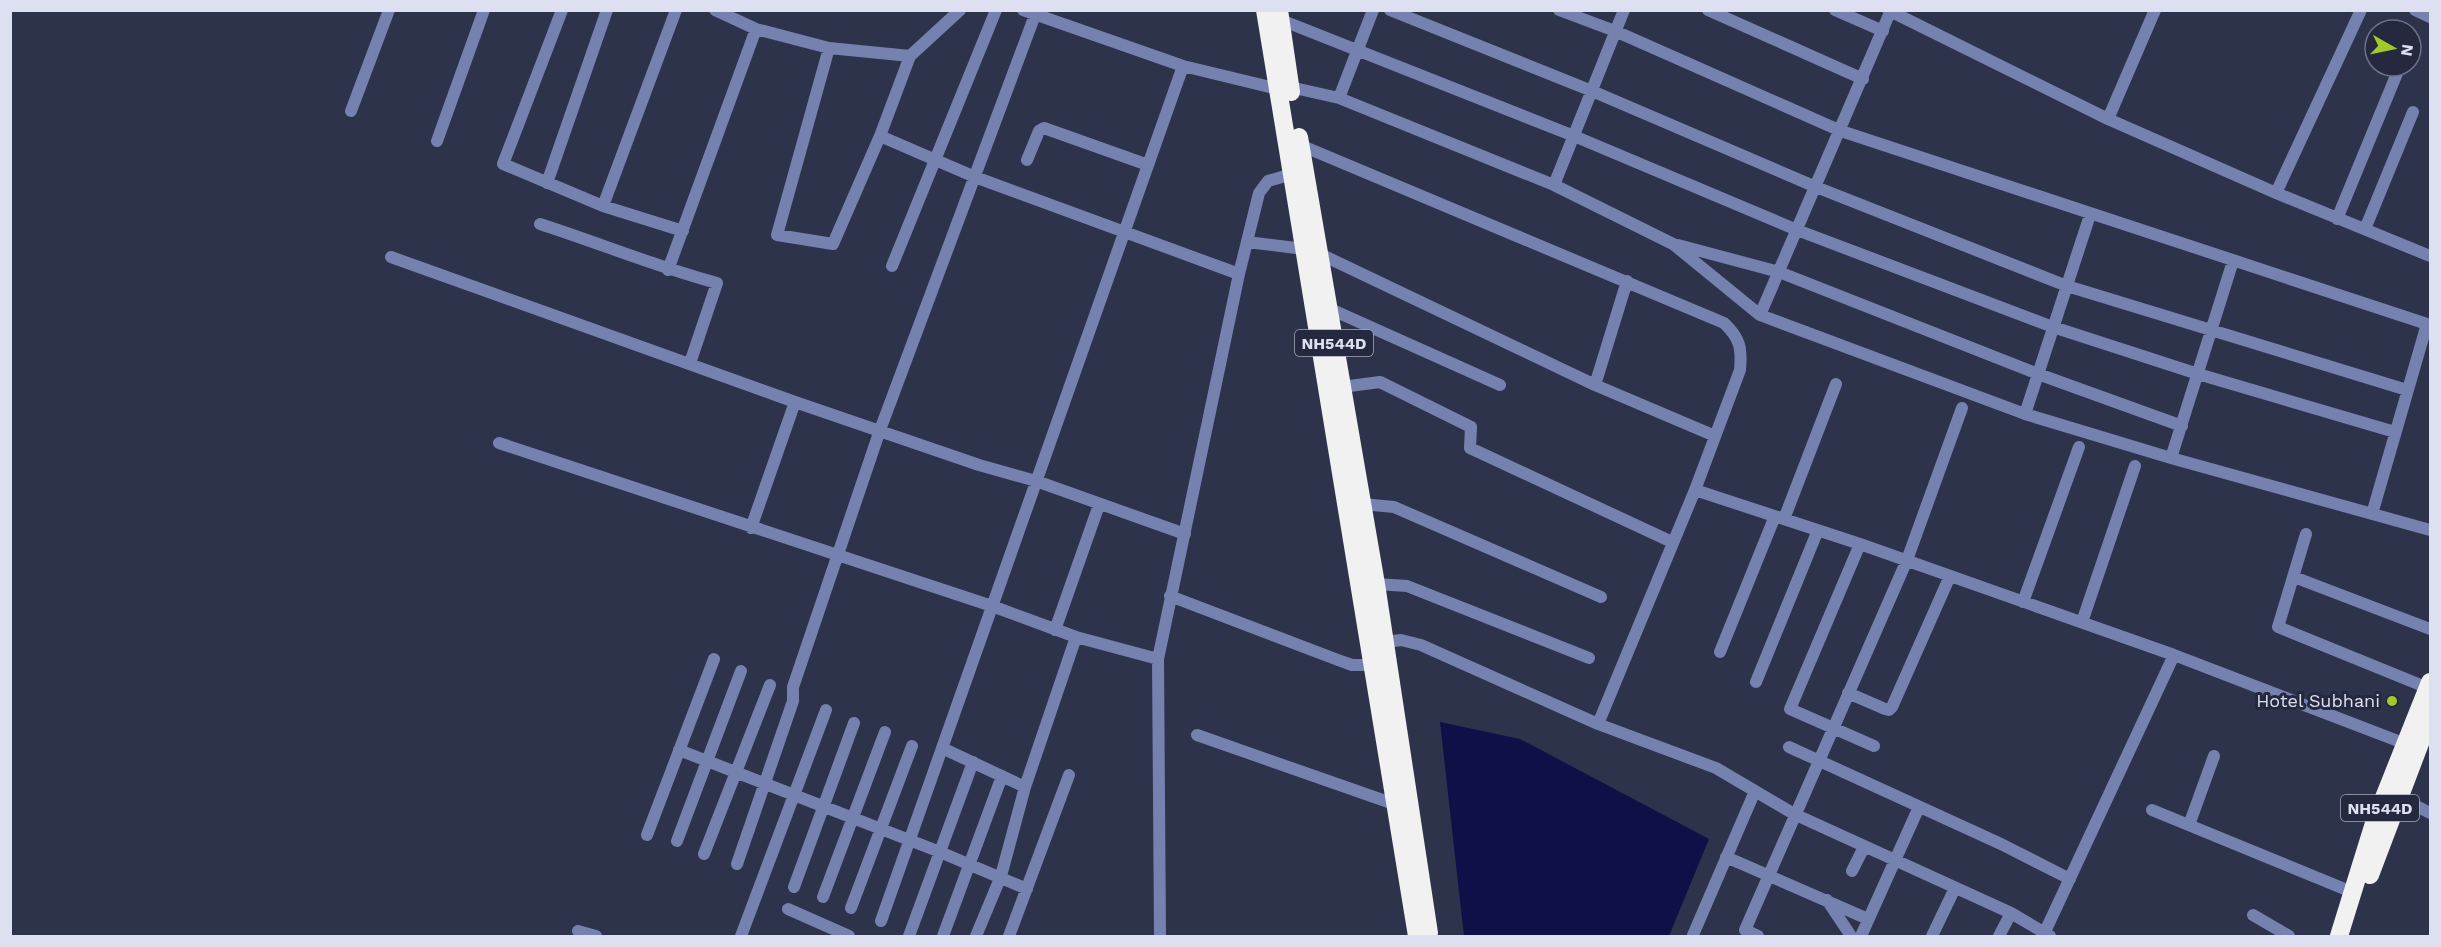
<svg xmlns="http://www.w3.org/2000/svg" width="2441" height="947" viewBox="0 0 2441 947" font-family="'Work Sans',sans-serif">
	<style>
		.water { fill: #0f1048 }
		.lines { fill: none; stroke-linecap: round; stroke-linejoin: round }
		.minor { stroke: #7581af; stroke-width: 12 }
		.highway { stroke: #f1f1f1; stroke-width: 18 }
		.poi-dot { fill: #a1c92a; stroke: #242940; stroke-width: 2 }
		.labels { text-anchor: middle; stroke-width: 6; stroke-linejoin: round; paint-order: stroke }
		.shield { fill: #242940; stroke: #a5a9bb; stroke-width: 1.5 }
		.shield-label { font-size: 16px; font-weight: bold; fill: #dce0f0 }
		.poi-label { font-size: 18px; fill: #dce0f0; stroke: #242940; text-anchor: end }
	</style>
	<rect width="100%" height="100%" fill="#2d334b"/>
	<!-- water -->
	<path class="water" d="M 1440,722 L 1520,739 L 1709,839 L 1669,936 L 1464,936 Z"/>
	<g class="lines">
		<!-- minor -->
		<path class="minor" d="M 562,10 L 503,164 L 603,206 L 683,231
			M 715,10 L 756,29 L 829,48 L 910,56 L 960,10
			M 1023,10 L 1183,66 L 1278,89
			M 1390,10 L 1592,91 L 1816,187 L 2067,286 L 2407,390
			M 1559,10 L 1615,31 L 1841,131 L 2430,325
			M 1708,10 L 1863,79
			M 1835,10 L 1883,31
			M 1888,10 L 2108,119 L 2276,193 L 2430,256
			M 2415,10 L 2430,17
			M 1281,20 L 1574,136 L 1797,230 L 2053,327 L 2198,374 L 2395,432
			M 829,48 L 777,235 L 833,244 L 880,136 L 910,56
			M 1290,87 L 1339,98 L 1554,185 L 1673,244 L 1760,315 L 2025,414 L 2171,458 L 2430,530
			M 1339,98 L 1373,10
			M 351,111 L 389,10
			M 2108,119 L 2155,10
			M 880,136 L 975,177 L 1239,274
			M 437,141 L 484,10
			M 1300,145 L 1724,323 C 1740,338 1742,348 1740,370 L 1695,490 L 1598,724
			M 1027,160 L 1039,131 L 1044,128 L 1148,165
			M 547,183 L 607,10
			M 1554,185 L 1624,10
			M 2276,193 L 2361,10
			M 603,206 L 676,10
			M 2337,219 L 2400,66
			M 540,224 C 599,243 657,267 717,283 L 690,363
			M 2365,229 L 2413,112
			M 1247,242 L 1304,249
			M 1678,245 L 1779,272 L 2038,374 L 2182,426
			M 1318,253 L 1595,385 L 1715,436
			M 391,257 L 795,402 L 979,465 L 1036,481 L 1185,534
			M 892,266 L 996,10
			M 668,270 L 756,29
			M 1328,308 L 1500,385
			M 1760,315 L 1891,10
			M 1595,385 L 1627,281
			M 1342,387 L 1380,382 L 1471,427 L 1470,448 L 1672,542
			M 2025,414 L 2090,215
			M 499,443 L 992,606 L 1076,637 L 1158,659
			M 2171,458 L 2233,261
			M 1695,490 L 1860,544 L 2174,655 L 2043,936
			M 1362,504 L 1394,507 L 1601,597
			M 2372,514 L 2427,324
			M 1784,519 L 1836,384
			M 751,528 L 795,402
			M 2306,534 L 2278,627 L 2428,688
			M 1860,544 L 1790,709 L 1874,746
			M 2294,577 L 2430,629
			M 1376,584 L 1407,586 L 1589,658
			M 1170,596 L 1338,660 L 1352,665 L 1373,665
			M 2023,602 L 2079,447
			M 2082,622 L 2135,466
			M 1055,630 L 1099,505
			M 1385,642 L 1401,640 L 1421,645 L 1598,724 L 1716,768 L 1794,814 L 2011,913 L 2050,936
			M 1720,652 L 1775,516
			M 2174,655 L 2411,746
			M 1756,682 L 1818,530
			M 1848,693 L 1885,709 L 1889,710 L 1892,707 L 1950,576
			M 1197,735 L 1394,804
			M 1789,747 L 2001,844 L 2070,879
			M 942,748 L 1025,787
			M 679,750 L 940,852 L 1027,889
			M 2399,797 L 2430,813
			M 2152,810 L 2352,892
			M 2189,825 L 2214,756
			M 647,835 L 714,659
			M 677,841 L 741,671
			M 704,854 L 770,685
			M 1726,857 L 1868,919
			M 737,864 L 793,701 L 793,687 L 880,430 L 1035,15
			M 1852,871 L 1864,847
			M 794,887 L 854,723
			M 823,897 L 885,732
			M 1827,900 L 1851,936
			M 851,908 L 912,746
			M 788,909 L 849,936
			M 2253,915 L 2289,936
			M 881,921 L 1183,66
			M 578,931 L 596,936
			M 1693,935 L 1755,791
			M 741,936 L 826,710
			M 909,936 L 973,762
			M 943,936 L 1002,776
			M 976,936 L 1001,876 L 1025,787 L 1076,637
			M 1009,936 L 1069,775
			M 1160,936 L 1158,659 L 1239,274 L 1259,193 L 1268,181 L 1292,174
			M 1758,936 L 1745,930 L 1907,560 L 1962,408
			M 1861,936 L 1919,807
			M 1932,936 L 1955,888
			M 1999,936 L 2011,913"/>
		<!-- highway -->
		<path class="highway" d="M 1265,10 L 1417,936
			M 1279,10 L 1291,92
			M 1299,137 L 1376,584 L 1429,933
			M 2370,875 L 2430,717
			M 2339,936 L 2375,820 L 2430,682"/>
	</g>
	<!-- markers -->
	<circle class="poi-dot" cx="2392" cy="701" r="6"/>
	<g class="labels">
		<!-- shield labels -->
		<g class="shield">
			<rect x="1295" y="330" width="78" height="26" rx="4.5"/>
			<rect x="2341" y="795" width="78" height="26" rx="4.5"/>
		</g>
		<g class="shield-label">
			<text x="1334" y="349">NH544D</text>
			<text x="2380" y="814">NH544D</text>
		</g>
		<!-- poi labels -->
		<g class="poi-label">
			<text x="2380" y="707">Hotel Subhani</text>
		</g>
	</g>
	<!-- border -->
	<rect width="2441" height="947" fill="none" stroke="#dce0f0" stroke-width="24"/>
	<!-- north arrow -->
	<g transform="translate(2393 48) rotate(99)"><circle r="28" fill="#242940" stroke="#6e7286" stroke-width="1.5"/>
	<path d="M0-4.5L10 22L0 15L-10 22Z" fill="#a1c92a"/>
	<text y="-9" font-size="16" font-weight="bold" text-anchor="middle" fill="#dce0f0">N</text>
	</g>
</svg>
